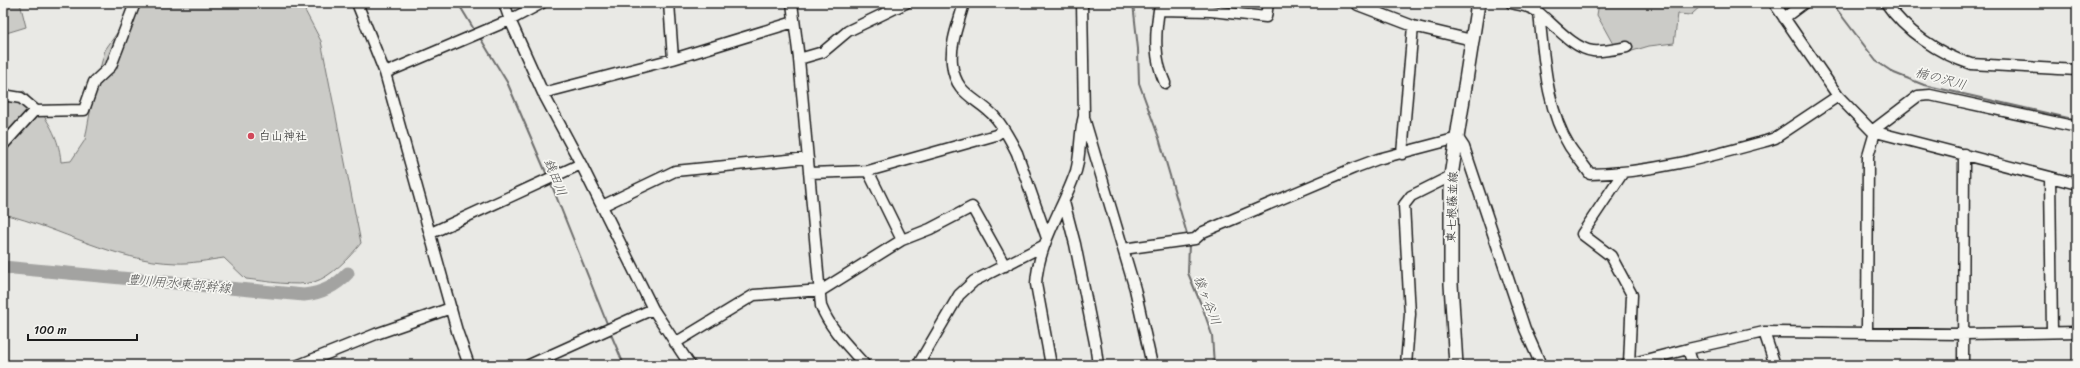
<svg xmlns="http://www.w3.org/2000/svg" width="2080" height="368" viewBox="0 0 2080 368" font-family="Sriracha,'Klee One',sans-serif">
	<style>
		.green { fill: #cbcbc7; stroke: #747472 }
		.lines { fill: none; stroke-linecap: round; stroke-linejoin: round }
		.stream { stroke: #6d6d6c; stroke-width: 2 }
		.river { stroke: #a3a3a1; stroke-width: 13 }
		.minor-casing { stroke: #1c1c1c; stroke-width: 13 }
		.major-casing { stroke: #1c1c1c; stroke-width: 16 }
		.minor { stroke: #f6f6f2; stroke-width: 10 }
		.major { stroke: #f6f6f2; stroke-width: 13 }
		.poi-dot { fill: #d1495b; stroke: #f6f6f2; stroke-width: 1.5 }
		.labels { text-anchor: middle; stroke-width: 3.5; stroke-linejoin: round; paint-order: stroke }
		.poi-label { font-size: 12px; fill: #1c1c1c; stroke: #f6f6f2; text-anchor: start }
		.street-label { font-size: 12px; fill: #1c1c1c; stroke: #f6f6f2 }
		.water-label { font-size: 13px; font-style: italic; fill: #525251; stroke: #f6f6f2 }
	</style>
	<rect width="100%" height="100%" fill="#e9e9e5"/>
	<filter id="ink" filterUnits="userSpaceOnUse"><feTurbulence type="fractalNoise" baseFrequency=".025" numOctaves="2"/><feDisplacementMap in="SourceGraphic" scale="8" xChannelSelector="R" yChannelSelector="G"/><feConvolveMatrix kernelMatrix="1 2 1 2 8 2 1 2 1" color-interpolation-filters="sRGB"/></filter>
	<g filter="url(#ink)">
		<!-- green -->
		<path class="green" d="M 3,3 L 20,3 L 26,27 L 3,34 Z
			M 138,3 L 301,3 L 321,41 L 361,243 C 350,257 331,277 314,282 C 295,287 266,281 246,279 L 224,258 C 208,260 191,264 176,263 C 113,261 61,228 3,214 L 3,99 L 24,91 C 43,113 59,133 61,162 L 71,161 L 85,140 L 94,91 L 105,50 Z
			M 1599,3 L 1704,3 L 1691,15 L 1678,14 L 1674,43 L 1649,46 L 1619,55 L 1597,15 Z"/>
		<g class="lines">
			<!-- stream -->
			<path class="stream" d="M 458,3 L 475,31
				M 1133,3 L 1138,49 L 1139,83 L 1159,138 L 1187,234
				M 1832,3 L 1876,61 L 1894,73 L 1924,85 L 2077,120
				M 479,36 L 507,82 L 547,175
				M 550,181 L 608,326
				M 1189,243 L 1188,273 L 1203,309 L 1212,335 L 1214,365
				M 610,332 L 624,365"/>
			<!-- river -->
			<path class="river" d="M 3,267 L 304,295 C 323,293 336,286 348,273"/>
			<!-- minor casing -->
			<g class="minor-casing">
				<path id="minor" d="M 357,3 L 385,73 L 457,331 L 469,365
					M 504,3 L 510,20 L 543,93 L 581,164 L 653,309 L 690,365
					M 669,3 L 673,59
					M 792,3 L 799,59 L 821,306 C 830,329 848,346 865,365
					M 964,3 C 959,22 950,43 952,63 C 955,95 976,97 994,116 C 1003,126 1011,141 1017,153 L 1047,238
					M 1358,3 L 1358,5 L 1413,26 L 1472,40
					M 1511,3 C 1520,5 1530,6 1538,12 C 1552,23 1574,49 1593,51 C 1604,52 1616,49 1627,47
					M 1774,3 L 1838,96 L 1872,131 L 2077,184
					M 1886,3 C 1905,31 1939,54 1971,64 L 2077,70
					M 1539,13 C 1544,57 1546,109 1570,147 C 1576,156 1584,165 1590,174 C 1651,173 1708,157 1766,141 L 1775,138 L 1838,96
					M 1784,18 L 1804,3
					M 799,59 L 823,52 L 848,31 L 906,3
					M 385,73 L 510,20 L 542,3
					M 1165,83 C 1154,59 1155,35 1159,10 L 1211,11 L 1266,17 L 1268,3
					M 543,93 L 673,59 L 794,22
					M 3,95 L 21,98 L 34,109 L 34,111
					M 1084,118 L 1135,289 L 1152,365
					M 1872,131 L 1918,96 L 1930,95 L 2077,127
					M 3,145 L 34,111 L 84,110 L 94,82 L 111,66 L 135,3
					M 1402,154 L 1413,26
					M 868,171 L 902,240
					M 809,173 L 868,171 L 996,135 L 1003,130
					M 1622,174 L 1582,234 L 1611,256 L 1632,295 L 1629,364
					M 2050,177 L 2052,332
					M 1064,202 L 1075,244 L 1095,343 L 1098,365
					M 602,206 L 675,171 L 808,158
					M 431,233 L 581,164
					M 1123,249 L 1195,239 L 1203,232 L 1354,168 L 1378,159 L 1458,138 L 1464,147 L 1525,329 L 1541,365
					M 1764,332 L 1775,365
					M 1867,333 L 1868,156 L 1875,132
					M 675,343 L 754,295 L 822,290 L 902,240 L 930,229 L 972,207 L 1005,266
					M 1688,349 L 1693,365
					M 299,365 L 376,334 L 451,308
					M 529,365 L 653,309
					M 918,365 L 959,295 L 974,281 L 1043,246
					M 1051,365 L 1036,284 C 1038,244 1063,209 1076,171 C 1081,154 1079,134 1084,116 L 1082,3
					M 1406,365 L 1410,314 L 1404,205 L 1411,196 L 1451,176
					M 1626,365 L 1688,349 L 1764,332 L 1963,334 L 2077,332
					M 1963,365 L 1964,154"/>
			</g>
			<!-- major casing -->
			<g class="major-casing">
				<path id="major" d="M 1456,365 L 1451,284 L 1451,176 L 1478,3"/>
			</g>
			<!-- minor -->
			<use href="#minor" class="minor"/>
			<!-- major -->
			<use href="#major" class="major"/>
		</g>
	</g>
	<!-- markers -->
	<circle class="poi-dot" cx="251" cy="136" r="4"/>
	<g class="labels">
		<!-- poi labels -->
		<g class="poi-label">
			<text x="259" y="140">白山神社</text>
		</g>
		<!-- street labels -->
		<g class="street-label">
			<text transform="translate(1452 207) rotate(-88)" y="4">東七根藤並線</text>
		</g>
		<!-- water labels -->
		<g class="water-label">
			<text transform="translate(1941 78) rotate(15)" y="5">楠の沢川</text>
			<text transform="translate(556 177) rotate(68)" y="5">銭田川</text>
			<text transform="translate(179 283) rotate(5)" y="5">豊川用水東部幹線</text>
			<text transform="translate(1208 300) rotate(69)" y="5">猿ヶ谷川</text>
		</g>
	</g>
	<!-- margin -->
	<rect width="2080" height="368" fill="none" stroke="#f6f6f2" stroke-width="16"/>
	<rect x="8" y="8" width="2064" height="352" fill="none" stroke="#1c1c1c" stroke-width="1.5" filter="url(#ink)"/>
	<!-- scale -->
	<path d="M28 334v6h109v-6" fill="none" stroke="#1c1c1c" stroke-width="2"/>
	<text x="34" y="334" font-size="12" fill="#1c1c1c" stroke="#f6f6f2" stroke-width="3" paint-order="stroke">100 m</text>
</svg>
